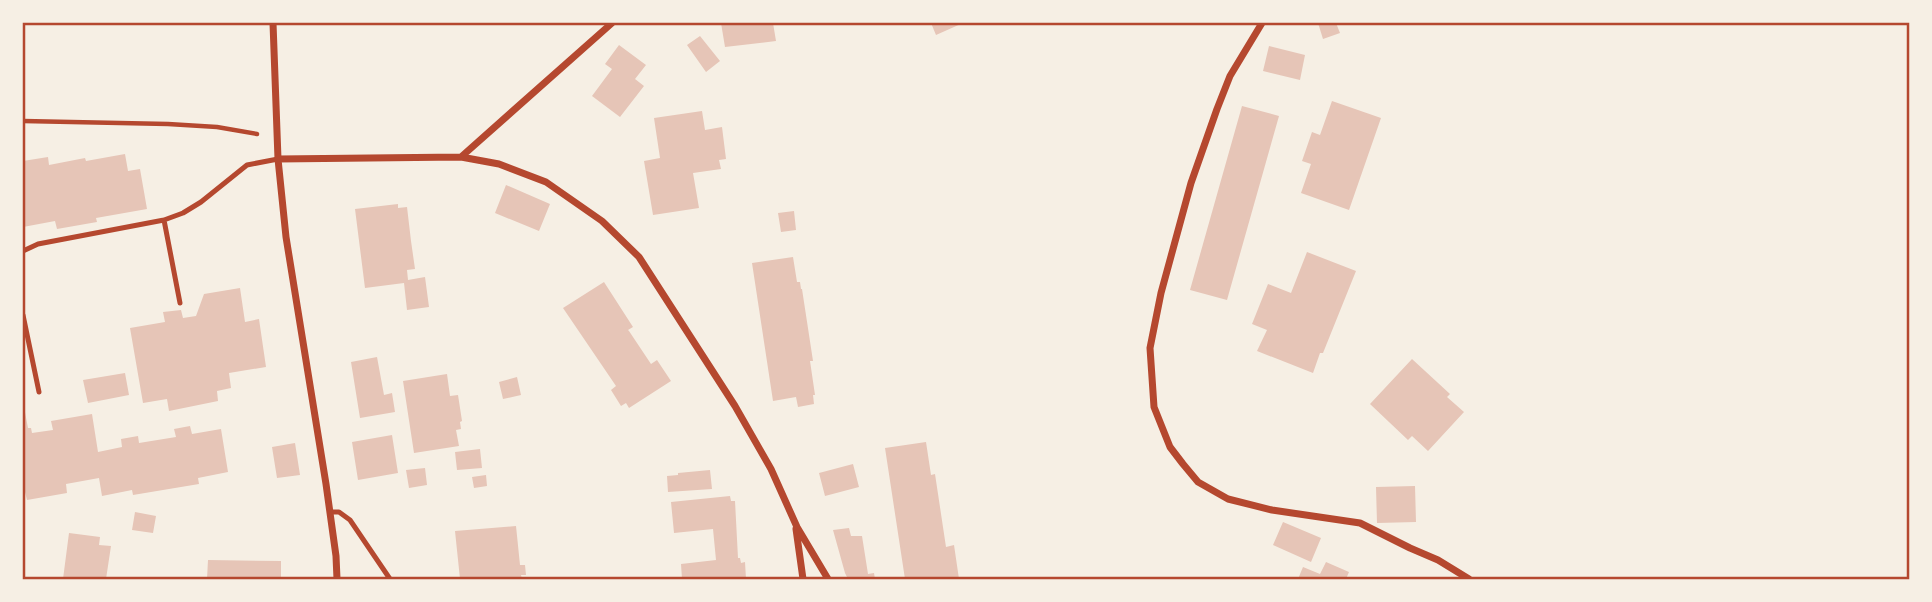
<svg xmlns="http://www.w3.org/2000/svg" width="1932" height="602" viewBox="0 0 1932 602" font-family="'Libre Baskerville',serif">
	<style>
		.building { fill: #e6c5b7 }
		.lines { fill: none; stroke-linecap: round; stroke-linejoin: round }
		.path { stroke: #b5482f; stroke-width: 4.5 }
		.service { stroke: #b5482f; stroke-width: 5 }
		.minor { stroke: #b5482f; stroke-width: 7 }
		.neatline { fill: none; stroke: #b5482f; stroke-width: 2.5 }
	</style>
	<rect width="100%" height="100%" fill="#f6efe4"/>
	<!-- building -->
	<path class="building" d="M 721,23 L 773,23 L 776,41 L 725,47 Z
		M 931,23 L 963,23 L 936,35 Z
		M 1318,23 L 1336,23 L 1340,33 L 1323,39 Z
		M 700,36 L 720,61 L 706,72 L 687,45 Z
		M 619,45 L 646,65 L 635,79 L 644,86 L 620,117 L 592,96 L 612,69 L 605,64 Z
		M 1269,46 L 1305,55 L 1300,80 L 1263,71 Z
		M 1332,101 L 1381,118 L 1349,210 L 1301,193 L 1311,164 L 1302,161 L 1312,132 L 1320,135 Z
		M 1242,106 L 1279,116 L 1227,300 L 1190,290 Z
		M 702,111 L 705,130 L 722,127 L 726,159 L 719,160 L 721,169 L 693,173 L 699,208 L 653,215 L 644,161 L 660,158 L 654,118 Z
		M 125,154 L 128,171 L 140,169 L 147,209 L 96,218 L 97,222 L 57,229 L 55,221 L 23,227 L 23,161 L 48,157 L 49,165 L 85,158 L 86,161 Z
		M 506,185 L 550,204 L 539,231 L 495,213 Z
		M 398,204 L 398,208 L 407,207 L 411,241 L 415,269 L 407,270 L 408,280 L 425,277 L 429,307 L 407,310 L 404,283 L 365,288 L 355,209 Z
		M 794,211 L 796,230 L 781,232 L 778,213 Z
		M 1307,252 L 1356,271 L 1323,353 L 1320,353 L 1313,373 L 1257,351 L 1267,330 L 1252,324 L 1268,284 L 1291,293 Z
		M 793,257 L 797,282 L 800,282 L 801,289 L 802,289 L 813,361 L 810,361 L 815,395 L 813,395 L 814,404 L 798,407 L 796,397 L 773,401 L 752,263 Z
		M 604,282 L 633,327 L 628,330 L 629,331 L 651,364 L 657,360 L 671,381 L 629,408 L 626,403 L 621,406 L 611,390 L 616,386 L 563,308 Z
		M 240,288 L 245,322 L 259,319 L 266,367 L 229,373 L 231,388 L 217,391 L 218,401 L 169,411 L 167,399 L 143,403 L 130,328 L 165,322 L 163,312 L 181,310 L 183,318 L 196,316 L 204,294 Z
		M 377,357 L 384,395 L 392,393 L 395,412 L 360,418 L 351,362 Z
		M 1412,359 L 1450,394 L 1447,397 L 1464,412 L 1428,451 L 1412,436 L 1408,440 L 1370,404 Z
		M 125,373 L 129,395 L 88,403 L 83,380 Z
		M 447,374 L 450,396 L 458,395 L 462,421 L 460,422 L 461,429 L 456,430 L 459,446 L 414,453 L 403,381 Z
		M 517,377 L 521,395 L 503,399 L 499,382 Z
		M 24,407 L 28,428 L 31,428 L 32,433 L 53,430 L 51,421 L 92,414 L 98,452 L 122,447 L 121,439 L 138,436 L 139,443 L 176,437 L 174,429 L 190,426 L 192,434 L 221,429 L 228,472 L 198,478 L 199,484 L 133,495 L 132,490 L 102,496 L 99,478 L 66,484 L 67,493 L 27,500 L 25,492 L 23,492 Z
		M 392,435 L 398,473 L 358,480 L 352,442 Z
		M 926,442 L 931,475 L 935,474 L 946,547 L 954,545 L 959,579 L 905,579 L 885,448 Z
		M 295,443 L 300,475 L 277,478 L 272,447 Z
		M 480,449 L 482,468 L 457,470 L 455,452 Z
		M 853,464 L 859,487 L 825,496 L 819,473 Z
		M 425,468 L 427,485 L 409,488 L 406,470 Z
		M 710,470 L 712,489 L 668,492 L 667,476 L 678,475 L 678,473 Z
		M 486,475 L 487,486 L 474,488 L 472,477 Z
		M 1415,486 L 1416,522 L 1377,523 L 1376,487 Z
		M 730,496 L 731,501 L 735,501 L 738,558 L 740,558 L 741,563 L 745,562 L 746,579 L 682,579 L 681,564 L 716,560 L 713,529 L 674,533 L 671,502 Z
		M 135,512 L 156,516 L 153,533 L 132,530 Z
		M 1283,522 L 1321,538 L 1311,562 L 1273,545 Z
		M 516,526 L 520,565 L 525,565 L 526,575 L 521,575 L 522,579 L 460,579 L 455,531 Z
		M 849,528 L 851,536 L 862,536 L 868,574 L 874,573 L 875,579 L 848,579 L 845,573 L 833,530 Z
		M 69,533 L 100,537 L 99,545 L 111,546 L 106,579 L 63,579 Z
		M 208,560 L 281,561 L 281,579 L 207,579 Z
		M 1326,562 L 1349,572 L 1346,579 L 1298,579 L 1303,567 L 1320,574 Z"/>
	<g class="lines">
		<!-- path -->
		<path class="path" d="M 23,121 L 168,124 L 217,127 L 257,134"/>
		<!-- service -->
		<path class="service" d="M 164,220 L 180,303
			M 23,251 L 38,244 L 164,220 L 183,213 L 201,202 L 247,165 L 278,159
			M 23,315 L 39,392
			M 330,512 L 339,512 L 350,520 L 390,579"/>
		<!-- minor -->
		<path class="minor" d="M 273,23 L 278,159 L 286,237 L 326,484 L 336,556 L 337,579
			M 1262,23 L 1230,76 L 1217,109 L 1191,183 L 1161,293 L 1150,348 L 1154,407 L 1170,447 L 1183,464 L 1198,482 L 1228,499 L 1272,510 L 1360,523 L 1410,548 L 1438,560 L 1469,579
			M 461,157 L 612,23
			M 278,159 L 461,157 L 499,164 L 546,182 L 602,221 L 639,257 L 735,406 L 771,469 L 797,527 L 828,579
			M 796,529 L 803,579"/>
	</g>
	<!-- border -->
	<rect width="1932" height="602" fill="none" stroke="#f6efe4" stroke-width="49"/>
	<rect x="24" y="24" width="1884" height="554" class="neatline"/>
</svg>
